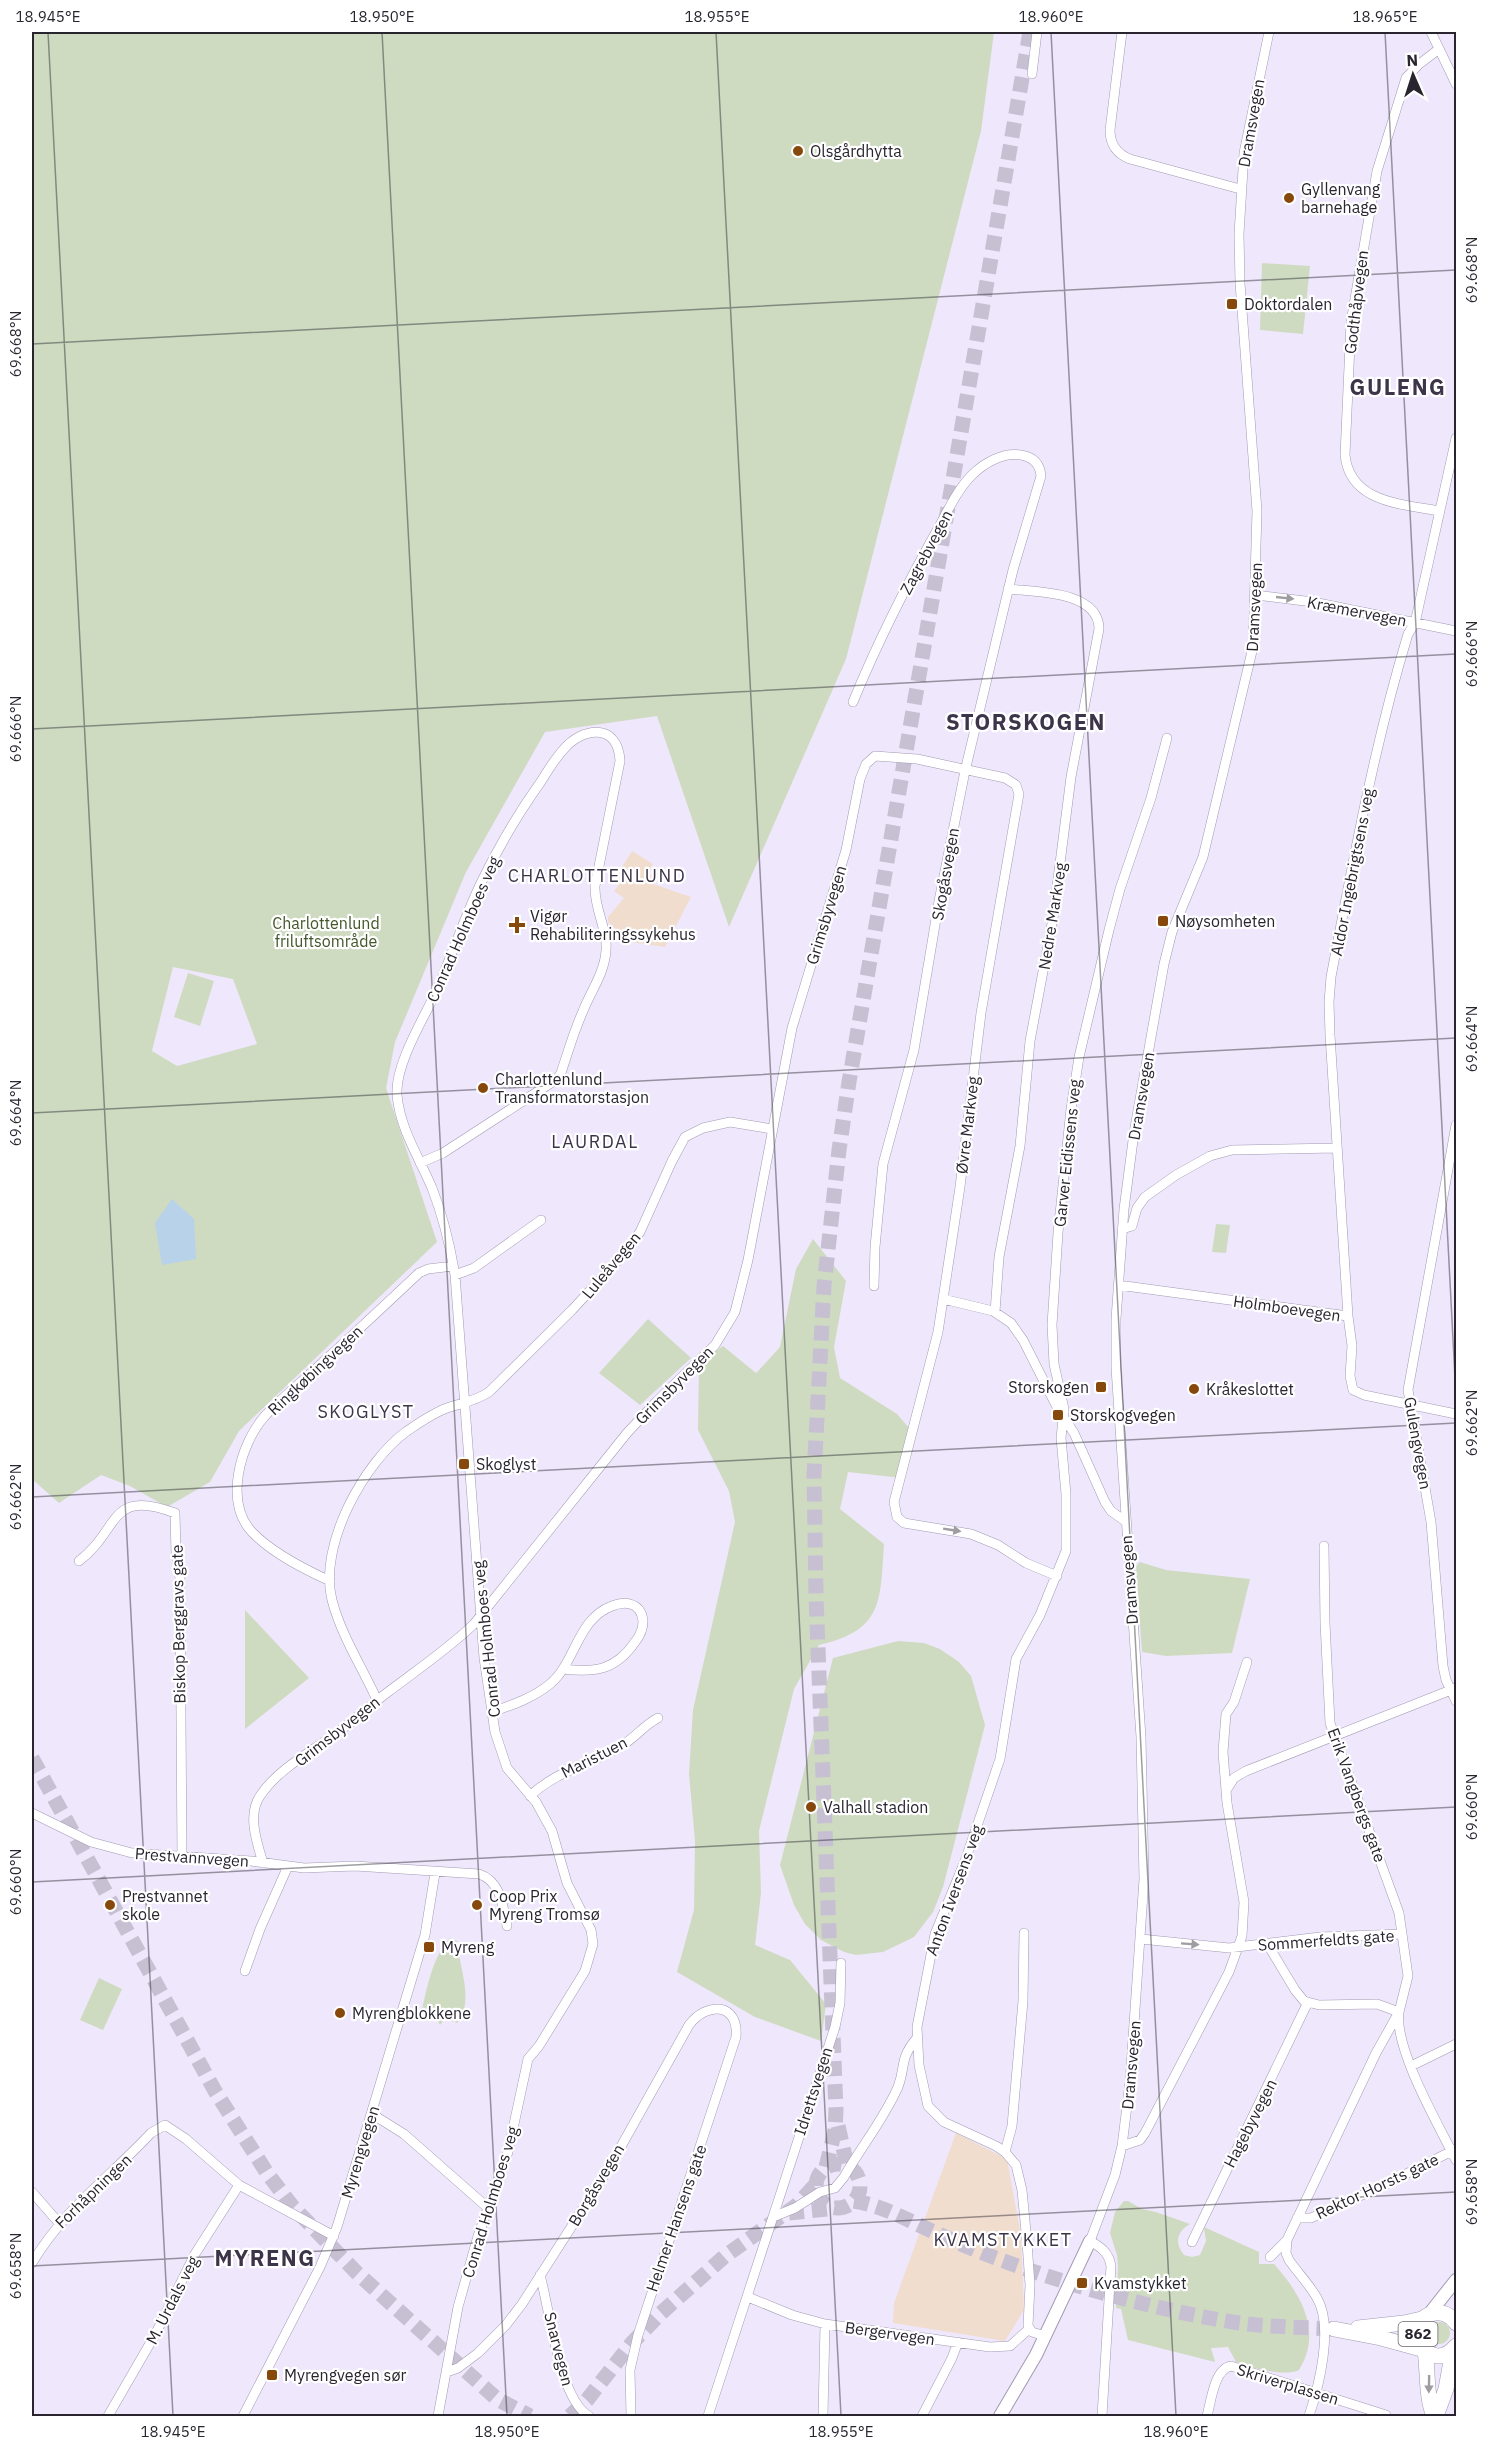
<svg xmlns="http://www.w3.org/2000/svg" width="1488" height="2448" viewBox="0 0 1488 2448" font-family="'IBM Plex Sans',sans-serif">
	<style>
		.education { fill: #f1ddce }
		.green { fill: #cedbc1; fill-rule: evenodd }
		.water { fill: #b8d2e9 }
		.lines { fill: none; stroke-linecap: round; stroke-linejoin: round }
		.primary-tunnel { stroke: #c7c0d3; stroke-width: 15; stroke-dasharray: 15 8; stroke-linecap: butt }
		.minor-casing { stroke: #a39ab2; stroke-width: 10 }
		.tertiary-casing { stroke: #a39ab2; stroke-width: 14 }
		.primary-casing { stroke: #a39ab2; stroke-width: 16 }
		.minor { stroke: #fff; stroke-width: 9 }
		.tertiary { stroke: #fff; stroke-width: 12 }
		.primary { stroke: #fff; stroke-width: 15 }
		.oneway { fill: #9f9da1 }
		.ticks { fill: none; stroke: #29252f; stroke-width: 1.5; stroke-opacity: 0.45 }
		.poi-dot { fill: #87490b; stroke: #fff; stroke-width: 2 }
		.labels { text-anchor: middle; stroke-width: 4.5; stroke-linejoin: round; paint-order: stroke }
		.shield { fill: #fff; stroke: #69666d; stroke-width: 1.5 }
		.shield-label { font-size: 15px; font-weight: bold; fill: #29252f }
		.street-label { font-size: 16px; fill: #29252f; stroke: #fff }
		.poi-label { font-size: 16px; fill: #29252f; stroke: #fff; text-anchor: start }
		.park-label { font-size: 16px; fill: #43572b; stroke: #fff }
		.neighbourhood-label { font-size: 18px; letter-spacing: 1.5px; fill: #3c3448; stroke: #fff }
		.district-label { font-size: 22px; font-weight: bold; letter-spacing: 1.5px; fill: #3c3448; stroke: #fff }
		.neatline { fill: none; stroke: #29252f; stroke-width: 2 }
		.ticks-label { font-size: 15px; text-anchor: middle; fill: #29252f }
	</style>
	<rect width="100%" height="100%" fill="#efe7fc"/>
	<!-- education -->
	<path class="education" d="M 632,851 L 653,864 L 647,873 L 654,876 L 653,884 L 691,897 L 665,947 L 624,941 L 617,930 L 608,922 L 608,917 L 624,898 L 614,891 L 627,874 L 620,870 Z
		M 956,2133 L 1007,2159 L 1021,2236 L 1024,2310 L 1005,2341 L 893,2323 L 894,2303 Z"/>
	<!-- green -->
	<path class="green" d="M 32,32 L 994,32 L 981,131 L 846,659 L 729,927 L 657,716 L 545,732 L 466,872 L 395,1042 L 386,1088 L 437,1242 L 239,1431 L 210,1482 L 167,1507 L 130,1486 L 101,1475 L 59,1503 L 32,1479 ZM 173,967 L 233,979 L 257,1044 L 177,1066 L 152,1051 Z
		M 1262,263 L 1310,266 L 1303,334 L 1260,330 Z
		M 188,973 L 214,981 L 200,1026 L 174,1017 Z
		M 1216,1224 L 1230,1225 L 1226,1253 L 1212,1252 Z
		M 813,1239 L 846,1281 L 834,1347 L 840,1378 L 897,1414 L 910,1429 L 902,1478 L 848,1472 L 840,1509 L 884,1544 C 880,1601 884,1630 819,1645 L 794,1689 L 759,1831 L 761,1893 L 755,1945 L 790,1960 L 826,2004 L 821,2041 L 755,2017 L 677,1972 L 694,1910 L 695,1841 L 689,1774 L 693,1710 L 735,1522 L 729,1491 L 698,1430 L 699,1363 L 723,1346 L 756,1373 L 758,1371 L 780,1347 L 796,1269 Z
		M 648,1319 L 691,1358 L 640,1405 L 599,1373 Z
		M 1140,1562 L 1166,1570 L 1250,1579 L 1232,1653 L 1166,1656 L 1142,1652 L 1136,1566 Z
		M 245,1610 L 309,1678 L 245,1729 Z
		M 898,1641 L 924,1643 L 940,1649 L 959,1662 L 971,1676 L 985,1725 L 943,1887 L 933,1912 L 914,1937 L 883,1952 L 856,1955 L 844,1952 L 821,1940 L 805,1924 L 794,1905 L 780,1865 L 833,1658 Z
		M 450,1938 L 457,1941 C 459,1967 475,2002 457,2023 L 446,2018 L 440,2025 L 437,2019 L 421,2014 C 427,1989 432,1957 450,1938 Z
		M 99,1978 L 122,1989 L 103,2030 L 80,2020 Z
		M 1124,2201 L 1128,2201 L 1142,2209 L 1156,2212 L 1190,2224 C 1177,2231 1174,2243 1184,2255 L 1192,2257 L 1200,2255 L 1206,2241 L 1204,2227 L 1259,2252 L 1259,2264 L 1274,2264 C 1301,2294 1323,2332 1299,2370 C 1284,2377 1251,2368 1236,2362 L 1228,2347 L 1211,2348 L 1215,2362 L 1128,2340 L 1121,2309 L 1116,2308 L 1118,2266 L 1117,2255 L 1110,2233 L 1115,2212 Z
		M1428 2333a11 11 0 1 1 22 0a11 11 0 1 1-22 0Z"/>
	<!-- water -->
	<path class="water" d="M 172,1199 L 194,1219 L 196,1259 L 162,1265 L 155,1223 Z"/>
	<g class="lines">
		<!-- primary-tunnel -->
		<path class="primary-tunnel" d="M 32,1758 L 215,2091 L 267,2173 L 293,2207 L 357,2273 L 497,2399 L 530,2416
			M 838,2126 L 847,2165
			M816 2186a22 22 0 1 1 44 0a22 22 0 1 1-44 0Z
			M 826,2167 L 835,2130 L 836,2111 L 816,1596 L 814,1475 L 824,1286 L 839,1150 L 849,1082 L 1030,32
			M 854,2201 C 884,2206 907,2220 934,2232 C 956,2242 979,2252 1001,2260 C 1072,2286 1146,2307 1221,2320 C 1258,2327 1296,2327 1334,2329
			M 789,2213 L 837,2208
			M 570,2416 L 587,2400 L 631,2344 L 661,2313 L 725,2256 L 797,2205 L 816,2184"/>
		<!-- minor casing -->
		<g class="minor-casing">
			<path id="minor" d="M 1122,32 L 1110,130 C 1110,144 1117,154 1130,159 L 1240,189
				M 1431,32 L 1456,84
				M 1439,49 L 1418,65 L 1406,78 L 1377,171 L 1351,322 L 1345,455 C 1350,503 1402,504 1440,511
				M 1032,74 L 1037,32
				M 1256,595 L 1313,602 L 1456,631
				M 853,702 C 878,641 908,582 940,525 C 949,508 958,489 972,475 C 984,463 1003,452 1021,455 C 1033,457 1040,464 1041,476 L 1013,570 L 965,771 L 939,901 L 914,1050 L 883,1164 L 875,1247 L 874,1286
				M 1456,1125 L 1408,1390 L 1431,1522 L 1443,1666 L 1446,1680 L 1456,1701
				M 420,1163 L 443,1153 L 557,1079 L 561,1073 C 568,1052 574,1031 583,1011 C 591,991 605,972 606,950 C 608,930 594,909 595,886 L 620,761 C 618,723 583,726 563,750 C 554,760 547,772 540,783 C 517,815 497,850 480,885 C 464,919 452,955 437,990 C 424,1018 395,1064 397,1095 C 400,1129 419,1157 432,1188 C 443,1216 450,1245 455,1275 L 484,1658 L 495,1732 L 507,1768 L 536,1802 L 552,1831 L 567,1883 L 591,1930 L 593,1944 L 585,1971 L 539,2046 L 528,2059 L 508,2152 L 478,2236 L 458,2307 L 438,2416
				M 1122,1229 L 1132,1226 L 1137,1208 L 1145,1197 L 1176,1175 L 1210,1156 L 1232,1150 L 1337,1148
				M 455,1275 L 474,1268 L 541,1220
				M 1118,1285 L 1348,1316 L 1352,1346 L 1350,1376 L 1353,1390 L 1364,1395 L 1456,1414
				M 943,1299 L 993,1311 L 1011,1323 L 1023,1340 L 1058,1409 L 1074,1433 L 1105,1502 L 1111,1511 L 1125,1521
				M 995,1312 L 999,1257 L 1020,1146 L 1030,1041 L 1053,918 L 1071,777 L 1099,629 C 1099,591 1036,592 1008,589
				M 1348,1316 L 1330,1035 L 1329,1002 L 1331,977 C 1353,862 1374,746 1408,634 L 1415,623 L 1456,438
				M 1324,1546 L 1325,1623 L 1330,1723 L 1399,1913 L 1402,1934
				M 79,1561 C 121,1529 108,1488 175,1513 L 176,1553 L 180,1578 L 182,1857
				M 330,1581 C 304,1569 272,1553 252,1532 C 224,1502 240,1445 264,1417 C 281,1398 302,1382 321,1364 C 354,1334 386,1304 419,1273 L 428,1269 L 453,1266
				M 377,1700 C 362,1667 341,1635 332,1600 C 318,1546 364,1462 407,1431 C 419,1423 433,1413 447,1408 C 462,1403 476,1401 489,1392 L 572,1310 L 625,1253 L 640,1232 L 672,1161 L 685,1137 L 703,1128 L 730,1122 L 772,1129
				M 492,1712 C 512,1705 533,1698 550,1684 C 576,1662 577,1619 612,1606 C 617,1604 624,1602 630,1604 C 638,1606 642,1612 643,1621 C 643,1629 640,1636 635,1642 C 616,1670 595,1673 563,1669
				M 1227,1789 L 1234,1778 L 1246,1771 L 1456,1688
				M 530,1796 C 556,1771 591,1764 621,1746 C 635,1738 644,1725 658,1718
				M 32,1813 L 91,1842 L 132,1853 L 251,1861 L 304,1868 L 355,1866 L 479,1874 C 501,1881 503,1907 507,1926
				M 263,1863 C 257,1843 247,1815 260,1796 C 277,1770 309,1753 334,1735 C 353,1722 369,1706 388,1692 C 417,1670 448,1649 474,1624 L 627,1433 L 657,1401 L 715,1345 L 735,1312 L 748,1260 L 792,1028 L 846,850 L 860,779 L 866,764 L 875,756 L 917,759 L 1005,778 L 1016,785 L 1019,794 L 981,1013 L 960,1187 L 938,1332 L 894,1502 L 897,1517 L 904,1523 L 971,1534 L 998,1545 L 1026,1563 L 1057,1576
				M 1141,1939 L 1229,1948 L 1320,1937 L 1402,1934 L 1408,1976 L 1399,2012 L 1376,2053 L 1287,2240 L 1270,2257
				M 1268,1945 L 1295,1990 L 1304,2001 L 1319,2005 L 1377,2004 L 1399,2012 C 1394,2049 1439,2126 1456,2160
				M 245,1971 L 260,1929 L 288,1866
				M 1411,2066 L 1456,2044
				M 372,2114 L 404,2134 L 488,2208
				M 1122,2146 L 1140,2140 L 1145,2133 L 1229,1972 L 1242,1936 L 1244,1902 L 1227,1803 L 1223,1752 L 1226,1714 L 1234,1702 L 1247,1662
				M 1005,2152 L 1012,2126 L 1023,2001 L 1024,1933
				M 32,2192 L 59,2223
				M 773,2217 L 795,2208 L 820,2192 L 835,2188 L 844,2177 C 861,2147 884,2119 898,2087 C 906,2066 899,2060 916,2039
				M 1297,2218 L 1311,2218 L 1380,2187 L 1456,2149
				M 1287,2240 L 1286,2253 L 1289,2260 C 1298,2273 1309,2284 1317,2298 C 1334,2327 1319,2386 1309,2416
				M 1192,2242 L 1308,2002
				M 32,2263 C 65,2208 108,2179 151,2133 L 165,2125 L 186,2139 L 239,2185 L 334,2236
				M 540,2275 C 550,2310 559,2399 589,2416
				M 748,2297 L 792,2315 L 825,2324 L 990,2347 L 1010,2346 L 1029,2329
				M 1045,2336 L 1032,2332 L 1028,2326 L 1030,2285 L 1027,2242 L 1022,2190 L 1016,2165 L 1005,2152 L 996,2146 L 944,2122 L 928,2106 L 919,2065 L 917,2027 L 935,1934 L 965,1861 L 1000,1759 L 1016,1659 L 1040,1615 L 1066,1551 L 1066,1494 L 1061,1438 L 1064,1409 L 1054,1364 L 1052,1325 L 1058,1233 L 1071,1109 L 1079,1057 L 1109,930 L 1120,889 L 1151,798 L 1167,738
				M 447,2372 L 458,2368 L 478,2353 L 506,2325 L 522,2304 L 609,2168 L 689,2025 C 707,2001 739,2003 736,2037 L 638,2335 L 630,2370 L 631,2416
				M 108,2416 L 156,2333 L 195,2254 L 239,2185
				M 243,2416 L 320,2267 L 337,2227 L 425,1935 L 435,1873
				M 708,2416 L 835,2027 L 840,2003 L 841,1963
				M 823,2416 L 825,2324
				M 922,2416 L 952,2358 L 958,2342
				M 1102,2416 L 1111,2266 C 1109,2253 1101,2247 1090,2241 L 1115,2175 L 1122,2146 L 1130,2082 L 1144,1879 L 1141,1737 L 1116,1368 L 1116,1319 L 1124,1209 L 1134,1133 L 1164,964 L 1172,932 L 1203,857 L 1253,647 L 1257,511 L 1240,283 L 1239,234 L 1244,153 L 1269,32
				M 1207,2416 C 1211,2402 1214,2369 1231,2366 L 1386,2415"/>
		</g>
		<!-- tertiary casing -->
		<g class="tertiary-casing">
			<path id="tertiary" d="M 1426,2318 L 1456,2280
				M 1000,2416 L 1036,2355 L 1090,2241"/>
		</g>
		<!-- primary casing -->
		<g class="primary-casing">
			<path id="primary" d="M 1456,2323 C 1451,2316 1444,2312 1435,2313 C 1398,2320 1428,2379 1456,2346
				M 1358,2328 L 1404,2323 L 1426,2318
				M 1334,2329 L 1381,2338 L 1425,2350 C 1428,2371 1426,2398 1434,2416
				M 1436,2416 L 1446,2389 L 1453,2350"/>
		</g>
		<!-- minor -->
		<use href="#minor" class="minor"/>
		<!-- tertiary -->
		<use href="#tertiary" class="tertiary"/>
		<!-- primary -->
		<use href="#primary" class="primary"/>
	</g>
	<!-- one-way arrows -->
	<defs><path id="oneway-solid" d="M-6-.8H1V-3.2L6.5 0L1 3.2V.8H-6Z" transform="scale(1.5)"/></defs>
	<g class="oneway">
		<use href="#oneway-solid" transform="translate(1285 598) rotate(6)"/>
		<use href="#oneway-solid" transform="translate(952 1530) rotate(9)"/>
		<use href="#oneway-solid" transform="translate(1190 1944) rotate(4)"/>
		<use href="#oneway-solid" transform="translate(1429 2384) rotate(91)"/>
	</g>
	<!-- ticks -->
	<path class="ticks" d="M 48,32 L 173,2416M 382,32 L 507,2416M 716,32 L 841,2416M 1051,32 L 1176,2416M 1385,32 L 1456,1397M 32,344 L 1456,270M 32,729 L 1456,654M 32,1113 L 1456,1038M 32,1497 L 1456,1423M 32,1882 L 1456,1807M 32,2266 L 1456,2192"/>
	<!-- markers -->
	<g class="poi-dot">
		<circle cx="798" cy="151" r="6"/>
		<circle cx="1289" cy="198" r="6"/>
		<rect x="1226" y="298" width="12" height="12" rx="3"/>
		<rect x="1157" y="915" width="12" height="12" rx="3"/>
		<path d="M514 916h6v6h6v6h-6v6h-6v-6h-6v-6h6z"/>
		<circle cx="483" cy="1088" r="6"/>
		<rect x="1095" y="1381" width="12" height="12" rx="3"/>
		<circle cx="1194" cy="1389" r="6"/>
		<rect x="1052" y="1409" width="12" height="12" rx="3"/>
		<rect x="458" y="1458" width="12" height="12" rx="3"/>
		<circle cx="811" cy="1807" r="6"/>
		<circle cx="110" cy="1905" r="6"/>
		<circle cx="477" cy="1905" r="6"/>
		<rect x="423" y="1941" width="12" height="12" rx="3"/>
		<circle cx="340" cy="2013" r="6"/>
		<rect x="1076" y="2277" width="12" height="12" rx="3"/>
		<rect x="266" y="2369" width="12" height="12" rx="3"/>
	</g>
	<g class="labels">
		<!-- shield labels -->
		<rect class="shield" x="1398.5" y="2322" width="39" height="24" rx="4.5"/>
		<g class="shield-label">
			<text x="1418" y="2339">862</text>
		</g>
		<!-- street labels -->
		<g class="street-label">
			<text transform="translate(1251 123) rotate(-80)" y="6">Dramsvegen</text>
			<text transform="translate(1356 302) rotate(-83)" y="6">Godthåpvegen</text>
			<text transform="translate(926 552) rotate(-62)" y="6">Zagrebvegen</text>
			<text transform="translate(1254 607) rotate(-87)" y="6">Dramsvegen</text>
			<text transform="translate(1357 611) rotate(11)" y="6">Kræmervegen</text>
			<text transform="translate(1352 872) rotate(-79)" y="6">Aldor Ingebrigtsens veg</text>
			<text transform="translate(945 874) rotate(-80)" y="6">Skogåsvegen</text>
			<text transform="translate(826 915) rotate(-73)" y="6">Grimsbyvegen</text>
			<text transform="translate(1052 916) rotate(-81)" y="6">Nedre Markveg</text>
			<text transform="translate(463 929) rotate(-66)" y="6">Conrad Holmboes veg</text>
			<text transform="translate(1141 1096) rotate(-80)" y="6">Dramsvegen</text>
			<text transform="translate(967 1125) rotate(-83)" y="6">Øvre Markveg</text>
			<text transform="translate(1067 1153) rotate(-84)" y="6">Garver Eidissens veg</text>
			<text transform="translate(611 1265) rotate(-50)" y="6">Luleåvegen</text>
			<text transform="translate(1287 1308) rotate(8)" y="6">Holmboevegen</text>
			<text transform="translate(315 1370) rotate(-43)" y="6">Ringkøbingvegen</text>
			<text transform="translate(674 1385) rotate(-45)" y="6">Grimsbyvegen</text>
			<text transform="translate(1418 1443) rotate(80)" y="6">Gulengvegen</text>
			<text transform="translate(1129 1580) rotate(-94)" y="6">Dramsvegen</text>
			<text transform="translate(178 1624) rotate(-91)" y="6">Biskop Berggravs gate</text>
			<text transform="translate(486 1639) rotate(-96)" y="6">Conrad Holmboes veg</text>
			<text transform="translate(337 1731) rotate(-38)" y="6">Grimsbyvegen</text>
			<text transform="translate(594 1757) rotate(-27)" y="6">Maristuen</text>
			<text transform="translate(1357 1795) rotate(70)" y="6">Erik Vangbergs gate</text>
			<text transform="translate(192 1857) rotate(4)" y="6">Prestvannvegen</text>
			<text transform="translate(954 1890) rotate(-70)" y="6">Anton Iversens veg</text>
			<text transform="translate(1326 1940) rotate(-4)" y="6">Sommerfeldts gate</text>
			<text transform="translate(1131 2065) rotate(-85)" y="6">Dramsvegen</text>
			<text transform="translate(813 2091) rotate(-72)" y="6">Idrettsvegen</text>
			<text transform="translate(1250 2123) rotate(-63)" y="6">Hagebyvegen</text>
			<text transform="translate(360 2152) rotate(-73)" y="6">Myrengvegen</text>
			<text transform="translate(596 2185) rotate(-59)" y="6">Borgåsvegen</text>
			<text transform="translate(1377 2186) rotate(-25)" y="6">Rektor Horsts gate</text>
			<text transform="translate(93 2191) rotate(-44)" y="6">Forhåpningen</text>
			<text transform="translate(490 2202) rotate(-73)" y="6">Conrad Holmboes veg</text>
			<text transform="translate(676 2218) rotate(-71)" y="6">Helmer Hansens gate</text>
			<text transform="translate(172 2300) rotate(-63)" y="6">M. Urdals veg</text>
			<text transform="translate(890 2333) rotate(8)" y="6">Bergervegen</text>
			<text transform="translate(559 2349) rotate(76)" y="6">Snarvegen</text>
			<text transform="translate(1288 2384) rotate(17)" y="6">Skriverplassen</text>
		</g>
		<!-- poi labels -->
		<g class="poi-label">
			<text x="810" y="157">Olsgårdhytta</text>
			<text x="1301" y="195">Gyllenvang<tspan x="1301" dy="18">barnehage</tspan></text>
			<text x="1244" y="310">Doktordalen</text>
			<text x="530" y="922">Vigør<tspan x="530" dy="18">Rehabiliteringssykehus</tspan></text>
			<text x="1175" y="927">Nøysomheten</text>
			<text x="495" y="1085">Charlottenlund<tspan x="495" dy="18">Transformatorstasjon</tspan></text>
			<text x="1089" y="1393" text-anchor="end">Storskogen</text>
			<text x="1206" y="1395">Kråkeslottet</text>
			<text x="1070" y="1421">Storskogvegen</text>
			<text x="476" y="1470">Skoglyst</text>
			<text x="823" y="1813">Valhall stadion</text>
			<text x="122" y="1902">Prestvannet<tspan x="122" dy="18">skole</tspan></text>
			<text x="489" y="1902">Coop Prix<tspan x="489" dy="18">Myreng Tromsø</tspan></text>
			<text x="441" y="1953">Myreng</text>
			<text x="352" y="2019">Myrengblokkene</text>
			<text x="1094" y="2289">Kvamstykket</text>
			<text x="284" y="2381">Myrengvegen sør</text>
		</g>
		<!-- park labels -->
		<g class="park-label">
			<text x="326" y="929">Charlottenlund<tspan x="326" dy="18">friluftsområde</tspan></text>
		</g>
		<!-- neighbourhood labels -->
		<g class="neighbourhood-label">
			<text x="597" y="882">CHARLOTTENLUND</text>
			<text x="595" y="1148">LAURDAL</text>
			<text x="366" y="1418">SKOGLYST</text>
			<text x="1003" y="2246">KVAMSTYKKET</text>
		</g>
		<!-- district labels -->
		<g class="district-label">
			<text x="1398" y="395">GULENG</text>
			<text x="1026" y="730">STORSKOGEN</text>
			<text x="265" y="2266">MYRENG</text>
		</g>
	</g>
	<!-- border -->
	<rect width="1488" height="2448" fill="none" stroke="#ffffff" stroke-width="66"/>
	<!-- north arrow -->
	<g transform="translate(1413 75) rotate(357)" stroke="#ffffff" stroke-width="4.5" paint-order="stroke">
	<path d="M0-4.5L10 22L0 15L-10 22Z" fill="#29252f"/>
	<text y="-9" font-size="16" font-weight="bold" text-anchor="middle" fill="#29252f">N</text>
	</g>
	<rect x="33" y="33" width="1422" height="2382" class="neatline"/>
	<g class="ticks-label">
		<text x="48" y="22">18.945°E</text>
		<text x="382" y="22">18.950°E</text>
		<text x="717" y="22">18.955°E</text>
		<text x="1051" y="22">18.960°E</text>
		<text x="1385" y="22">18.965°E</text>
		<text transform="translate(1472 270) rotate(-90)" y="5">69.668°N</text>
		<text transform="translate(16 344) rotate(-90)" y="5">69.668°N</text>
		<text transform="translate(1472 654) rotate(-90)" y="5">69.666°N</text>
		<text transform="translate(16 729) rotate(-90)" y="5">69.666°N</text>
		<text transform="translate(1472 1039) rotate(-90)" y="5">69.664°N</text>
		<text transform="translate(16 1113) rotate(-90)" y="5">69.664°N</text>
		<text transform="translate(1472 1423) rotate(-90)" y="5">69.662°N</text>
		<text transform="translate(16 1497) rotate(-90)" y="5">69.662°N</text>
		<text transform="translate(1472 1807) rotate(-90)" y="5">69.660°N</text>
		<text transform="translate(16 1882) rotate(-90)" y="5">69.660°N</text>
		<text transform="translate(1472 2192) rotate(-90)" y="5">69.658°N</text>
		<text transform="translate(16 2266) rotate(-90)" y="5">69.658°N</text>
		<text x="173" y="2437">18.945°E</text>
		<text x="507" y="2437">18.950°E</text>
		<text x="841" y="2437">18.955°E</text>
		<text x="1176" y="2437">18.960°E</text>
	</g>
</svg>
